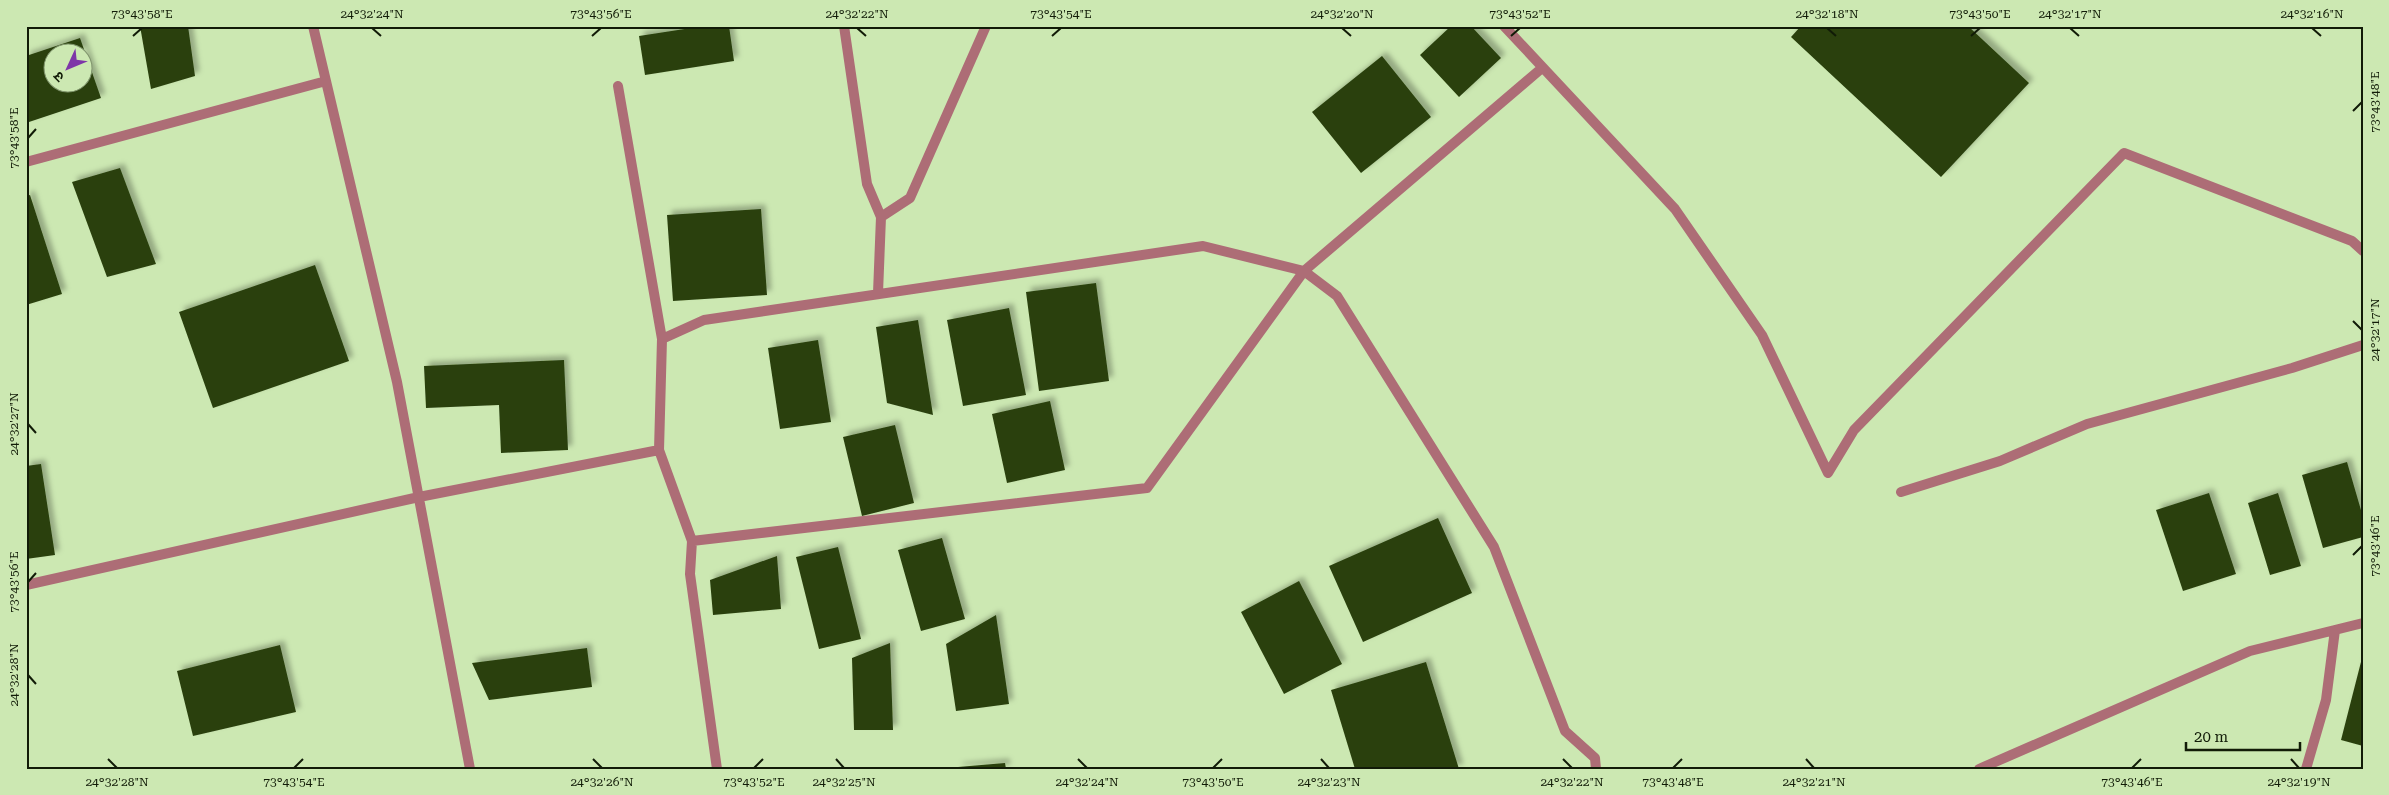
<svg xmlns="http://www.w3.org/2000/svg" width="2389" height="795" viewBox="0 0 2389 795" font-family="'Roboto Serif','Noto Sans Devanagari',serif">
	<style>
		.building { fill: #2a400f; fill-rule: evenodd; filter: url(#shadow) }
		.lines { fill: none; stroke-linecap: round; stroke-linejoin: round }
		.minor { stroke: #ad6d76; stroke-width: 10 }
		.ticks { fill: none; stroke: #111b07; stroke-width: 2 }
		.neatline { fill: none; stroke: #111b07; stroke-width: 2 }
		.ticks-label { font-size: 12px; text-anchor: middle; fill: #111b07 }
	</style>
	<defs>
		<filter id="shadow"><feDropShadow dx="4.5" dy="-4.5" stdDeviation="2.5" flood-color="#0004"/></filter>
	</defs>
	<rect width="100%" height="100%" fill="#cce8b2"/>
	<!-- building -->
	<path class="building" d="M 140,26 L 188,26 L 195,76 L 151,89 Z
		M 704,26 L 729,26 L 734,61 L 645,75 L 639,36 Z
		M 1451,26 L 1471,26 L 1501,58 L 1459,97 L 1420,55 Z
		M 1801,26 L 1968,26 L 2029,83 L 1941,177 L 1791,37 Z
		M 80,38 L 101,98 L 26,123 L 26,56 ZM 52,52 L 82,52 L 82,82 L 52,82 Z
		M 1382,56 L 1431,117 L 1361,173 L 1312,112 Z
		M 120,168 L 156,264 L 107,277 L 72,182 Z
		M 30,195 L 62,294 L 26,305 L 26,196 Z
		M 761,209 L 767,295 L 673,301 L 667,215 Z
		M 315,265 L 349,361 L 213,408 L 179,312 Z
		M 1096,283 L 1109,381 L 1039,391 L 1026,292 Z
		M 1009,308 L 1026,395 L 963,406 L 947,320 Z
		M 918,320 L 933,415 L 887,403 L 876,327 Z
		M 818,340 L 831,422 L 780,429 L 768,348 Z
		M 564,360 L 568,450 L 501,453 L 499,405 L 426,408 L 424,366 Z
		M 1050,401 L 1065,470 L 1007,483 L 992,414 Z
		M 895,425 L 914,503 L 862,516 L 843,437 Z
		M 2347,462 L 2363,517 L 2363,537 L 2323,548 L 2302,475 Z
		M 41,464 L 55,555 L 26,559 L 26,466 Z
		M 2209,493 L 2236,574 L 2183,591 L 2156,510 Z
		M 2278,493 L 2301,566 L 2270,575 L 2248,503 Z
		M 1438,518 L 1472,593 L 1363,642 L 1329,566 Z
		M 942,538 L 965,619 L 921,631 L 898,550 Z
		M 838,547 L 861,639 L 819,649 L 796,557 Z
		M 777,556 L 781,609 L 713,615 L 710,580 Z
		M 1299,581 L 1342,664 L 1284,694 L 1241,612 Z
		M 996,615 L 1009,704 L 956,711 L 946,644 Z
		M 890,643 L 893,730 L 854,730 L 852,658 Z
		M 280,645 L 296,712 L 193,736 L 177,671 Z
		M 587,648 L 592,687 L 489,700 L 472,663 Z
		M 2362,658 L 2363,658 L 2363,746 L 2341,740 Z
		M 1426,662 L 1459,769 L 1355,769 L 1331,690 Z
		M 1005,763 L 1006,769 L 958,769 L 958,767 Z"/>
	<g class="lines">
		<!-- minor -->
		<path class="minor" d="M 313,26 L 397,382 L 470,769
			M 844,26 L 867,184 L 881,217 L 878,293
			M 1504,26 L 1675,209 L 1762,335 L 1828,473 L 1854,430 L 2124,153 L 2352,241 L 2363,251
			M 618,86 L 662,339 L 659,450 L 692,541 L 690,574 L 717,769
			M 26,162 L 326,81
			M 881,217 L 910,198 L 986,26
			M 662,339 L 704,320 L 1203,246 L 1304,271 L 1337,296 L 1494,547 L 1565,731 L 1595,758 L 1596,769
			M 1901,492 L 2000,461 L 2087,424 L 2292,368 L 2363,345
			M 692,541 L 1147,488 L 1304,271 L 1542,68
			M 26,585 L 419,497 L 659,450
			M 1979,769 L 2250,651 L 2363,623
			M 2306,769 L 2326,700 L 2335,630"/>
	</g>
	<!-- ticks -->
	<path class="ticks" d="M 372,28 L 381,36M 857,28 L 866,36M 1342,28 L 1351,36M 1827,28 L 1836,36M 2070,28 L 2079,36M 2312,28 L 2321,36M 133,36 L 142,28M 592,36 L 601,28M 1052,36 L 1061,28M 1511,36 L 1520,28M 1971,36 L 1980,28M 2353,111 L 2362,102M 28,138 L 36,129M 2353,321 L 2362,330M 28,424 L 36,433M 2353,555 L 2362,546M 28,582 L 36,573M 28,675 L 36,684M 108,759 L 117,768M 593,759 L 602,768M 836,759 L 844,768M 1078,759 L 1087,768M 1321,759 L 1329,768M 1563,759 L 1572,768M 1806,759 L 1814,768M 2291,759 L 2299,768M 294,768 L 303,759M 754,768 L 763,759M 1213,768 L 1222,759M 1673,768 L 1682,759M 2132,768 L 2141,759"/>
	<!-- border -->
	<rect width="2389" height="795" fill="none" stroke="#cce8b2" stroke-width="55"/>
	<!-- north arrow -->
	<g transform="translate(68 68) rotate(226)"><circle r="24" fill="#cce8b2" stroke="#81966e"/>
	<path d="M0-4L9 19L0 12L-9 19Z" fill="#7e36a8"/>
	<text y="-8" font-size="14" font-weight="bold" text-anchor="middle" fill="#111b07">उ</text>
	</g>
	<!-- scale -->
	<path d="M2186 742v8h114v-8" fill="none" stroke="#111b07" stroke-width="2.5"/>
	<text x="2194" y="742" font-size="15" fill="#111b07" stroke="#cce8b2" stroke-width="4" paint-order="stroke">20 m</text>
	<rect x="28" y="28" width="2334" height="740" class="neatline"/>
	<g class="ticks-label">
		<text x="142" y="18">73°43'58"E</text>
		<text x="372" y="18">24°32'24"N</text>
		<text x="601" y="18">73°43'56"E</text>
		<text x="857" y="18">24°32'22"N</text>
		<text x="1061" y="18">73°43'54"E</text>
		<text x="1342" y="18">24°32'20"N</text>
		<text x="1520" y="18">73°43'52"E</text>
		<text x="1827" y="18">24°32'18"N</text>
		<text x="1980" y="18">73°43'50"E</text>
		<text x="2070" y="18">24°32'17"N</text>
		<text x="2312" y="18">24°32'16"N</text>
		<text transform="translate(2375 102) rotate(-90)" y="4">73°43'48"E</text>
		<text transform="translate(14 138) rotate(-90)" y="4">73°43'58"E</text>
		<text transform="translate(2375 330) rotate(-90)" y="4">24°32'17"N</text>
		<text transform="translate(14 424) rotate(-90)" y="4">24°32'27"N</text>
		<text transform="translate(2375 546) rotate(-90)" y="4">73°43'46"E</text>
		<text transform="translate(14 582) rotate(-90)" y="4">73°43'56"E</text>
		<text transform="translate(14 675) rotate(-90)" y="4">24°32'28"N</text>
		<text x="117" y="786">24°32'28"N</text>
		<text x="294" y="786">73°43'54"E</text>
		<text x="602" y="786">24°32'26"N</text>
		<text x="754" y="786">73°43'52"E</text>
		<text x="844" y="786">24°32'25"N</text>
		<text x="1087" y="786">24°32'24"N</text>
		<text x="1213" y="786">73°43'50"E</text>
		<text x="1329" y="786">24°32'23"N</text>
		<text x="1572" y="786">24°32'22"N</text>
		<text x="1673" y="786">73°43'48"E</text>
		<text x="1814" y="786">24°32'21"N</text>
		<text x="2132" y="786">73°43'46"E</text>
		<text x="2299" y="786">24°32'19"N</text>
	</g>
</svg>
